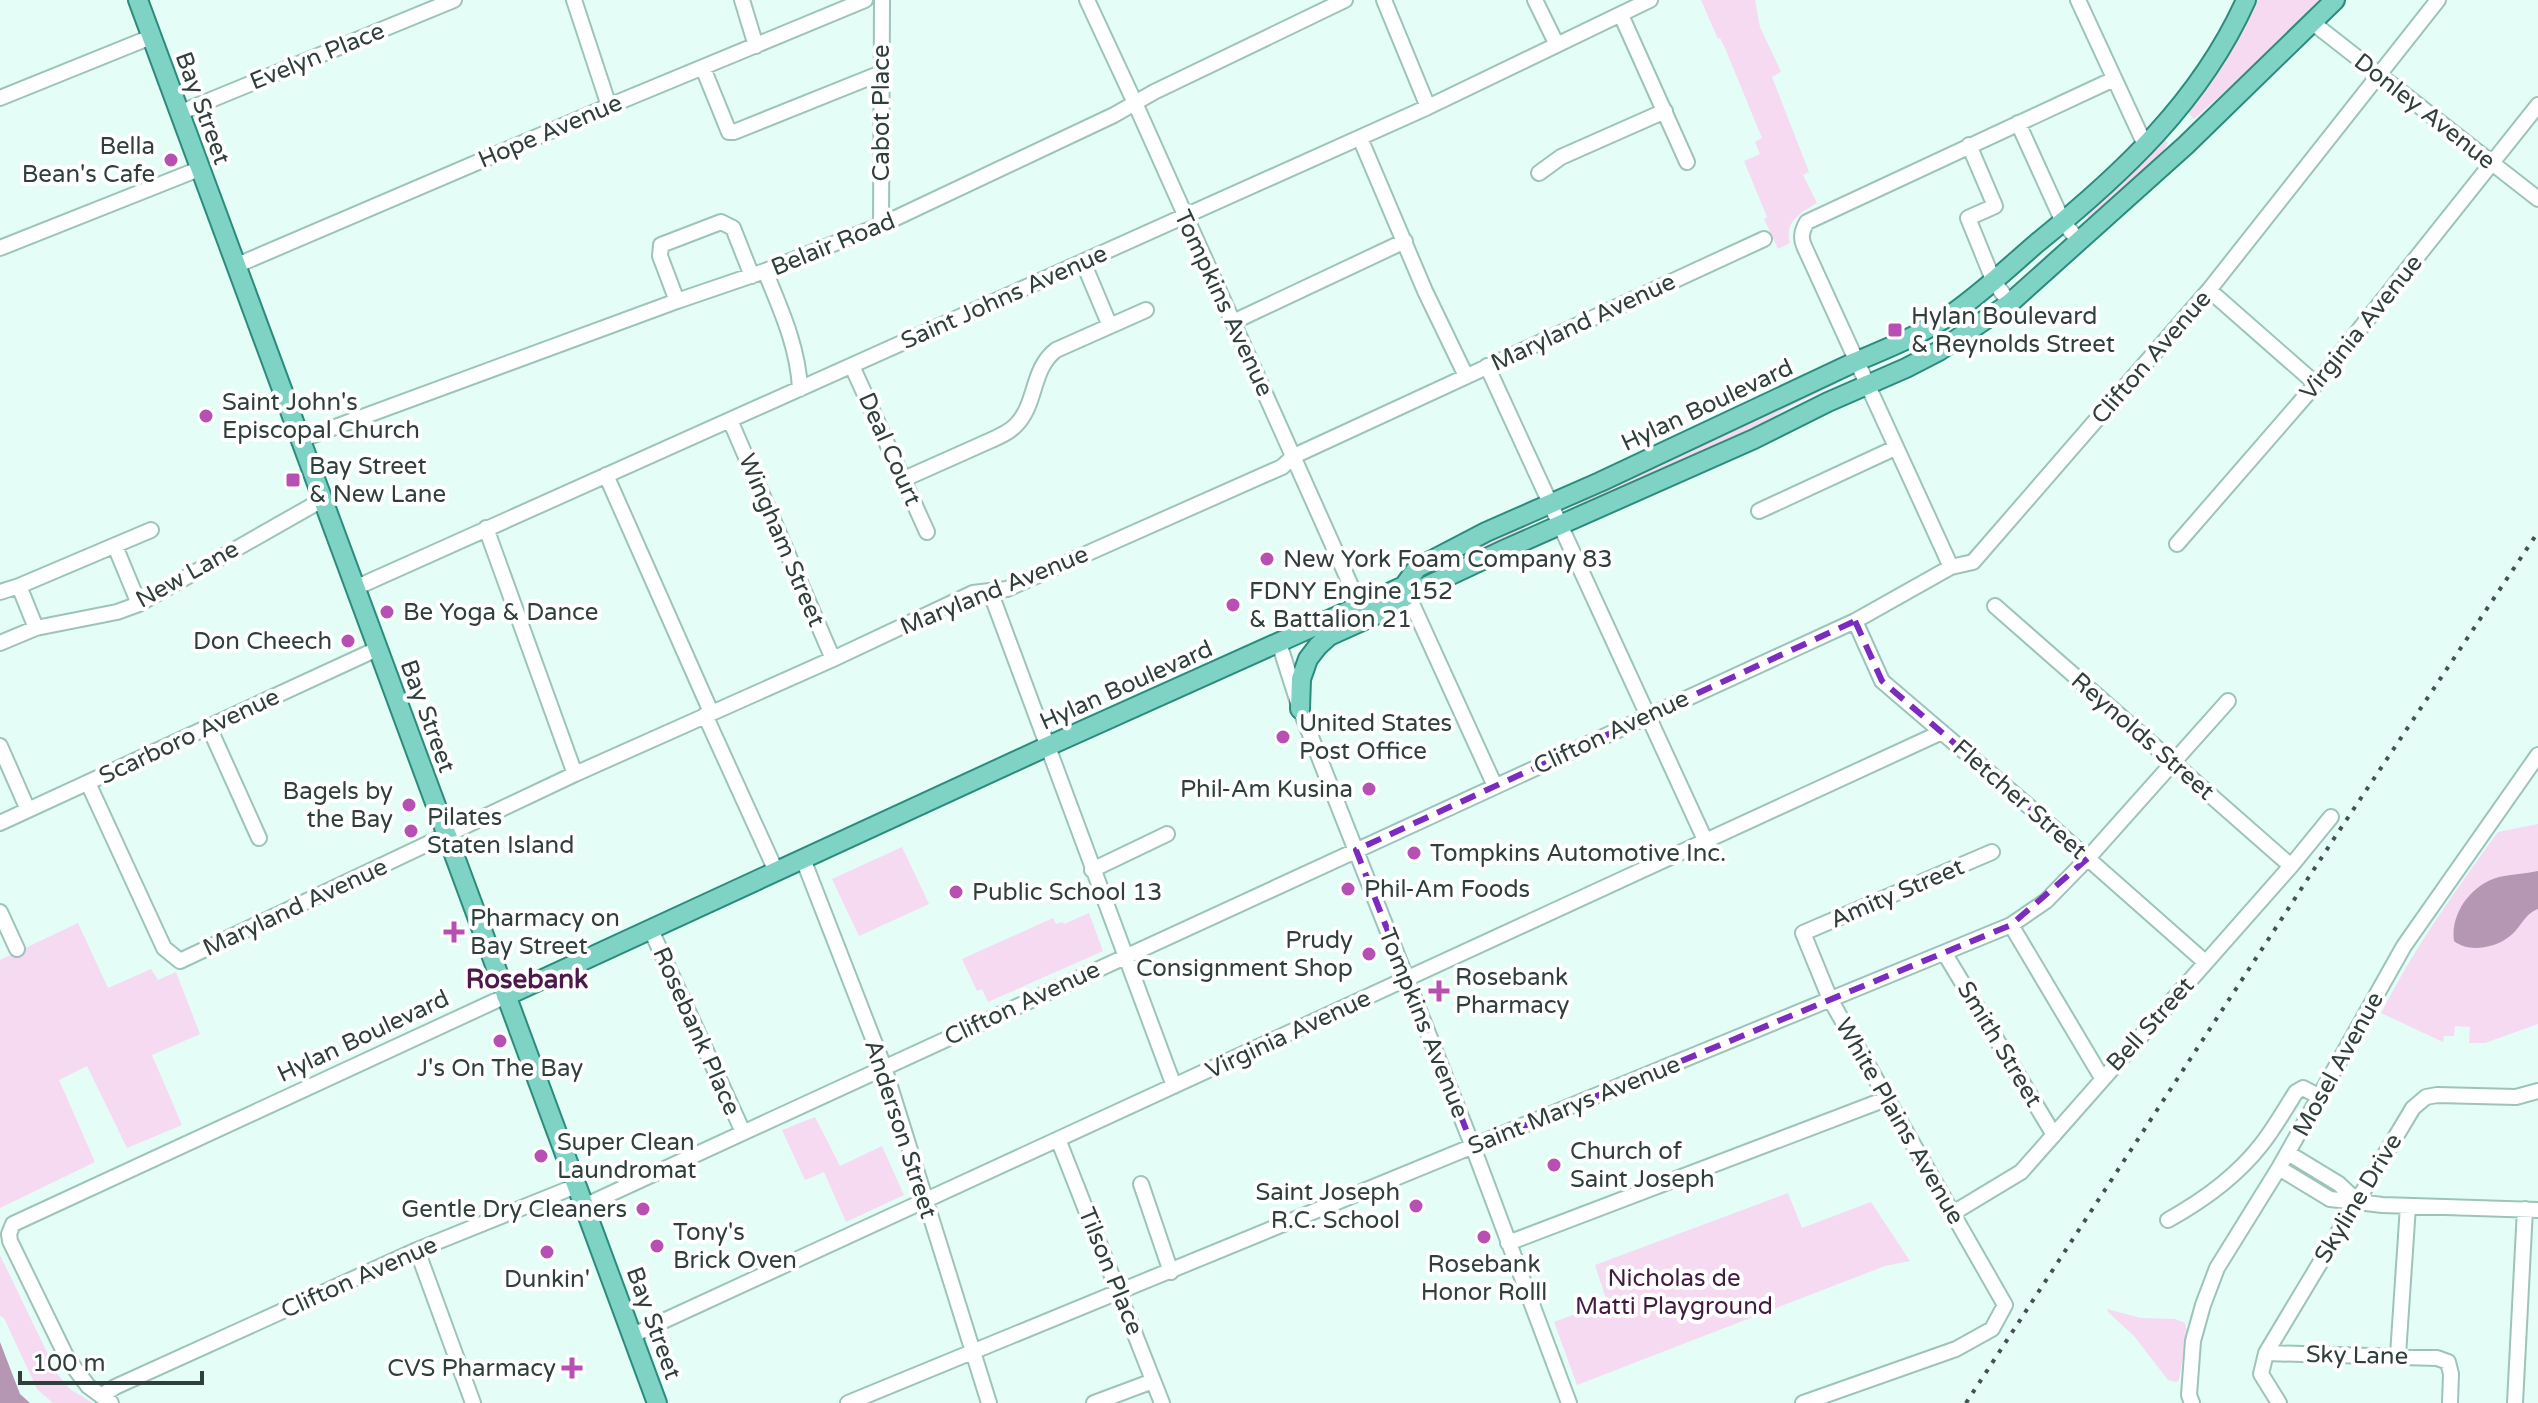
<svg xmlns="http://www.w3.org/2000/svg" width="2538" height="1403" viewBox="0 0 2538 1403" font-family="'Varela Round',sans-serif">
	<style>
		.green { fill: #f5daf2 }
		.water { fill: #b697b3 }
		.pier { fill: #e5fdf7 }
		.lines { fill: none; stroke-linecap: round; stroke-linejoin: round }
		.minor-casing { stroke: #9cc4ba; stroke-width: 18 }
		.major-casing { stroke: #2c8c7c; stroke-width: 22 }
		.minor { stroke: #fff; stroke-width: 14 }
		.major { stroke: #7fd3c5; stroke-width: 18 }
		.rail { stroke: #42534f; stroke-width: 4; stroke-dasharray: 4 8; stroke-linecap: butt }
		.marked { fill: none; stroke: #7b2cbf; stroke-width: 6; stroke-dasharray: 16 10; stroke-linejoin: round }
		.poi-dot { fill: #b850b3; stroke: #fff; stroke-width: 3 }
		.labels { text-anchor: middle; stroke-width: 8; stroke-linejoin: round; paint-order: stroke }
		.street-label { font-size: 24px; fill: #2f3f3c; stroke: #fff }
		.poi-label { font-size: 24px; fill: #2f3f3c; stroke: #fff; text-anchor: start }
		.park-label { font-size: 24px; fill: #431b41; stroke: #fff }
		.neighbourhood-label { font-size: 26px; font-weight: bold; fill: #4c1a4a; stroke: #fff }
	</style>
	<rect width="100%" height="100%" fill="#e5fdf7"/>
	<!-- green -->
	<path class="green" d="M 1701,0 L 1755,0 L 1760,27 L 1781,72 L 1772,77 L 1809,172 L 1803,175 L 1817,203 C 1800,213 1784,222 1790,243 L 1778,249 L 1764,219 L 1767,217 L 1744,161 L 1760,154 L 1755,142 L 1762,138 L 1725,48 L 1720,38 L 1718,39 Z
		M 2252,0 L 2319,0 L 2249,70 L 2194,119 L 2188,113 L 2222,62 Z
		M 2165,140 L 2168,143 L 2158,158 L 2090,219 L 2082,213 Z
		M 1836,380 L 1837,384 L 1789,407 L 1760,425 L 1578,508 L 1576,505 L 1624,479 Z
		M 1530,521 L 1531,525 L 1429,576 L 1427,572 C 1462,556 1495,537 1530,521 Z
		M 2538,824 L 2538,1024 L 2485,1043 L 2469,1043 L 2470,1027 L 2455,1026 L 2454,1036 L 2444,1036 L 2443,1042 L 2381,1013 C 2414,948 2455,891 2498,832 Z
		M 902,847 L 929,904 L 859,936 L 832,879 Z
		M 1089,913 L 1103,951 L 988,1002 L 982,989 L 977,991 L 962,959 L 1053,918 L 1056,924 L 1062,922 L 1064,924 Z
		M 78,923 L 108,988 L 151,969 L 158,980 L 176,972 L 200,1034 L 152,1055 L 182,1125 L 127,1148 L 87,1066 L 59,1080 L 95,1162 L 0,1208 L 0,960 Z
		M 815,1117 L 840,1166 L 882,1146 L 904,1195 L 846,1222 L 824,1172 L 805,1180 L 782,1130 Z
		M 1788,1193 L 1802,1228 L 1871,1202 L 1910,1261 L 1885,1266 L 1577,1385 L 1554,1322 L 1607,1302 L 1595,1265 Z
		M 0,1255 L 58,1375 L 70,1389 L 93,1403 L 49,1403 L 34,1392 L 0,1320 Z
		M 2107,1309 L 2141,1318 L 2175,1319 L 2185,1323 L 2187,1332 L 2179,1380 L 2176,1382 L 2168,1380 L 2134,1336 L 2108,1312 Z"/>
	<!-- water -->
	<path class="water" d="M 2538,871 L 2538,909 C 2524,914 2521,928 2510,936 C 2496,948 2468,953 2454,941 C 2450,913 2472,884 2499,877 C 2512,874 2525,874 2538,871 Z
		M 0,1320 L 34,1392 L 49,1403 L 0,1403 Z"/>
	<!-- pier -->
	<path class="pier" d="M 0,1316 L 4,1318 L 37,1389 L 53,1403 L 30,1403 L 20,1394 L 0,1342 Z"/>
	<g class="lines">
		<!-- minor casing -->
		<g class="minor-casing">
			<path id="minor" d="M 574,0 L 609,106
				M 742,0 L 756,46
				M 1087,0 L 1135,103 L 1360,606
				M 1384,0 L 1428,107
				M 1535,0 L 1557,45
				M 2078,0 L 2146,147
				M 1621,15 L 1687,162
				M 2313,23 L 2538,199
				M 703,68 L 729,132 L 734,132 L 881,73
				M 0,98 L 151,37
				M 179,113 L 454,0
				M 2018,123 L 2063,222 L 2079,241
				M 1360,138 L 1425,291 L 1466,376
				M 1969,145 L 1995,206 L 1968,218 L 1994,282 L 2010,303
				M 1539,173 L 1561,157 L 1665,111
				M 881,225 L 882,0
				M 0,248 L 199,169
				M 1083,262 L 1110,326
				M 235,266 L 609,106 L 865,0
				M 765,271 C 781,310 798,347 800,389
				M 2209,290 L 2316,384
				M 677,301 L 660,256 L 661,245 L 721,222 L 733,228 L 752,276
				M 1233,322 L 1405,241
				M 852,366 L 927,532
				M 1487,366 L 1706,842
				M 730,420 L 833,659
				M 300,440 L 677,301 L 765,271 L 881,225 L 1114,115 L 1154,92 L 1345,0
				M 606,475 L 711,712
				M 904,479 C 929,468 953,457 978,446 C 990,440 1007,435 1016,425 C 1037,404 1031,369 1056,350 L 1146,310
				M 1759,511 L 1895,448
				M 486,528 L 575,774
				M 2177,544 L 2316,384 L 2538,105
				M 115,546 L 139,604
				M 1951,567 L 1804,246 C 1800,237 1802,230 1807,222 L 2114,79
				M 19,586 L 36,628
				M 355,588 L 1428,107 L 1650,0
				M 990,591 L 1174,1086
				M 0,592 L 19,586 L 151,530
				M 1408,595 L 1495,786
				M 1995,606 L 2291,866
				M 1855,621 L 1882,681 L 2033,810 L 2205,962
				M 0,643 L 36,628 L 117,612 L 139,604 L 322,500
				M 1279,643 L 1300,709 L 1473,1147 L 1569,1403
				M 705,715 L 776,871
				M 209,727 L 259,838
				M 0,746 L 28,810
				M 88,783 L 164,948 L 180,961 L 575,774 L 833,659 L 973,593 L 1007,589 L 1282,467 L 1294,456 L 1764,239
				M 0,823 L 377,649
				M 803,859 L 884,1067 L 989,1403
				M 1092,870 L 1167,834
				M 0,912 L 17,949
				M 2011,925 L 2102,1078
				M 651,930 L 743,1132
				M 1945,954 L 2054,1135
				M 1058,1139 L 1162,1403
				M 2279,1168 L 2330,1199 L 2358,1202 L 2339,1184 L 2288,1153
				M 1141,1184 L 1171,1272
				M 2358,1202 L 2382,1205 L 2538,1210
				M 584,1206 L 1855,621 L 1951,567 L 1973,562 L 2209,290 L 2438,0
				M 1953,1213 L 2021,1172 L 2291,866 L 2331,817
				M 2168,1220 C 2204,1200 2236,1177 2261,1145 C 2274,1129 2285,1109 2296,1092 L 2303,1088 L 2320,1097
				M 1508,1243 L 1886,1099
				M 417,1250 L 473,1403
				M 633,1335 L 1942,732
				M 2266,1353 L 2437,1358 L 2448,1362 L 2451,1374 L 2450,1403
				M 2398,1355 L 2408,1206
				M 101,1396 L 115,1387 L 417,1250 L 576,1186
				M 111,1403 L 88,1386 L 67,1358 L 10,1241 L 9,1234 L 13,1224 L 506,996
				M 848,1403 L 2011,925 L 2046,901 L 2088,858 L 2228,701
				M 1094,1403 L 1153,1381
				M 1803,1403 L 1956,1349 L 1992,1329 L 2005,1305 L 1830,999 L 1803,933 L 1992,852
				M 2192,1403 L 2189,1395 L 2193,1341 L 2203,1305 L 2217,1268 L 2279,1168 L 2404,946 L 2538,755
				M 2279,1403 L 2261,1374 L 2266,1353 L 2413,1108 L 2426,1097 L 2437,1095 L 2516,1097 L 2538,1091
				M 2515,1403 L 2525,1209"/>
		</g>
		<!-- major casing -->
		<g class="major-casing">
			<path id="major" d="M 138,0 L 657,1403
				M 1300,709 L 1301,679 L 1308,659 L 1318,646 L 1329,636 L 1380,613 L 1408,595 L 1508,548 L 1754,439 L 1828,402 L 1906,368 L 1939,351 L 2010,303 L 2186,145 L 2335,0
				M 506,996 L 1046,747 L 1404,586 L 1417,568 L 1486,532 L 1600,482 L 1855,362 C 1888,348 1923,334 1953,313 C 1983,292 2009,267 2037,243 C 2121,175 2201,101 2246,0"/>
		</g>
		<!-- minor -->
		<use href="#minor" class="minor"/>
		<!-- major -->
		<use href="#major" class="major"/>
		<!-- rail -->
		<path class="rail" d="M 1966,1403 L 2335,837 L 2538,532"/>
	</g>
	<!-- marked area -->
	<path class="marked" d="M 1855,621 L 1882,681 L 2088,858 L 2011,925 L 1473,1147 L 1356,850 Z"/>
	<!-- markers -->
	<g class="poi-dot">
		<circle cx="171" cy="160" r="8"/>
		<rect x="1887" y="322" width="16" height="16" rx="4"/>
		<circle cx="206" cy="416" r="8"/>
		<rect x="285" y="472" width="16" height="16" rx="4"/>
		<circle cx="1267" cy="559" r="8"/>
		<circle cx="1233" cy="605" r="8"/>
		<circle cx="387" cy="612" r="8"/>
		<circle cx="348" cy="641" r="8"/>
		<circle cx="1283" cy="737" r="8"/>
		<circle cx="1369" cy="789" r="8"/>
		<circle cx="409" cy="805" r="8"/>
		<circle cx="411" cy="831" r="8"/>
		<circle cx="1414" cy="853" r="8"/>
		<circle cx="1348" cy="889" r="8"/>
		<circle cx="956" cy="892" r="8"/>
		<path d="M450 920h8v8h8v8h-8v8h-8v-8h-8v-8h8z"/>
		<circle cx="1369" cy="954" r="8"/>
		<path d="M1435 979h8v8h8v8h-8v8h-8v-8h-8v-8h8z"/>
		<circle cx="500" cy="1041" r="8"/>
		<circle cx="541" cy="1156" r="8"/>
		<circle cx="1554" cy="1165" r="8"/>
		<circle cx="1416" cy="1206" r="8"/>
		<circle cx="643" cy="1209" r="8"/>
		<circle cx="1484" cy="1237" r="8"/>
		<circle cx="657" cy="1246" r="8"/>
		<circle cx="547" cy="1252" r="8"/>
		<path d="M568 1356h8v8h8v8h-8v8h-8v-8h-8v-8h8z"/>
	</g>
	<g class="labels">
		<!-- street labels -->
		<g class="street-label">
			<text transform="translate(317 56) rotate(-22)" y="8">Evelyn Place</text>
			<text transform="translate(203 108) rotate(70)" y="8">Bay Street</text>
			<text transform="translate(2425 111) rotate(38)" y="8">Donley Avenue</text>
			<text transform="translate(881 113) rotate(-90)" y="8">Cabot Place</text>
			<text transform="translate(550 131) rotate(-23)" y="8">Hope Avenue</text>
			<text transform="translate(833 244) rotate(-22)" y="8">Belair Road</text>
			<text transform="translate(1004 297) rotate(-24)" y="8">Saint Johns Avenue</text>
			<text transform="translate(1224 303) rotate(65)" y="8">Tompkins Avenue</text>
			<text transform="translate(1583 322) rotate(-25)" y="8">Maryland Avenue</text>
			<text transform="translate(2361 327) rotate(-51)" y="8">Virginia Avenue</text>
			<text transform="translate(2151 357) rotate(-49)" y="8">Clifton Avenue</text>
			<text transform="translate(1707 405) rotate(-25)" y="8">Hylan Boulevard</text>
			<text transform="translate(890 449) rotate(66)" y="8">Deal Court</text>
			<text transform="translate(782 540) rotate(67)" y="8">Wingham Street</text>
			<text transform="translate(187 574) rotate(-29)" y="8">New Lane</text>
			<text transform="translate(994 590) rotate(-22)" y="8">Maryland Avenue</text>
			<text transform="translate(1126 685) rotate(-24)" y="8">Hylan Boulevard</text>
			<text transform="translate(428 716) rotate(70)" y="8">Bay Street</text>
			<text transform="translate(1611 732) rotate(-25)" y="8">Clifton Avenue</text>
			<text transform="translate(189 736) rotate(-25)" y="8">Scarboro Avenue</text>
			<text transform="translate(2143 736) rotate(41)" y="8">Reynolds Street</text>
			<text transform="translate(2020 799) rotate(41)" y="8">Fletcher Street</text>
			<text transform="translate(1897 893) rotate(-23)" y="8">Amity Street</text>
			<text transform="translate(295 907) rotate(-25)" y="8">Maryland Avenue</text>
			<text transform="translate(1022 1003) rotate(-25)" y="8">Clifton Avenue</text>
			<text transform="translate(1424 1023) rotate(68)" y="8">Tompkins Avenue</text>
			<text transform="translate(2150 1024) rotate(-48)" y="8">Bell Street</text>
			<text transform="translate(697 1031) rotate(66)" y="8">Rosebank Place</text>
			<text transform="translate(1288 1034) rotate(-25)" y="8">Virginia Avenue</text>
			<text transform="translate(363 1036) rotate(-25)" y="8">Hylan Boulevard</text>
			<text transform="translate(2000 1044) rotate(59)" y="8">Smith Street</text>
			<text transform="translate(2338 1064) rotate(-61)" y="8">Mosel Avenue</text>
			<text transform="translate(1574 1105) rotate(-22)" y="8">Saint Marys Avenue</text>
			<text transform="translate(1900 1121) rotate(60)" y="8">White Plains Avenue</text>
			<text transform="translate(901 1129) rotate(72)" y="8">Anderson Street</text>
			<text transform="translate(2358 1198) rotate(-59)" y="8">Skyline Drive</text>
			<text transform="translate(1111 1271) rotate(68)" y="8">Tilson Place</text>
			<text transform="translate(359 1277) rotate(-24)" y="8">Clifton Avenue</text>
			<text transform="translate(654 1323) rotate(70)" y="8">Bay Street</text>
			<text transform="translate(2357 1355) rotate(1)" y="8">Sky Lane</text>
		</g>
		<!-- poi labels -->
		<g class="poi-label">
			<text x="155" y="154" text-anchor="end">Bella<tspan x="155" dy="28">Bean's Cafe</tspan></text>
			<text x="1911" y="324">Hylan Boulevard<tspan x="1911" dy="28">&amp; Reynolds Street</tspan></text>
			<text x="222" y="410">Saint John's<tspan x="222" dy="28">Episcopal Church</tspan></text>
			<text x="309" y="474">Bay Street<tspan x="309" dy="28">&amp; New Lane</tspan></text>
			<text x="1283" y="567">New York Foam Company 83</text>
			<text x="1249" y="599">FDNY Engine 152<tspan x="1249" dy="28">&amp; Battalion 21</tspan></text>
			<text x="403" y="620">Be Yoga &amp; Dance</text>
			<text x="332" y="649" text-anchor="end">Don Cheech</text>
			<text x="1299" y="731">United States<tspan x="1299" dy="28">Post Office</tspan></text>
			<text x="1353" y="797" text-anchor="end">Phil-Am Kusina</text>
			<text x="393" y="799" text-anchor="end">Bagels by<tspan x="393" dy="28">the Bay</tspan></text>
			<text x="427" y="825">Pilates<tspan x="427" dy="28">Staten Island</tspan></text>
			<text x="1430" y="861">Tompkins Automotive Inc.</text>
			<text x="1364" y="897">Phil-Am Foods</text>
			<text x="972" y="900">Public School 13</text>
			<text x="470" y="926">Pharmacy on<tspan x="470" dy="28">Bay Street</tspan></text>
			<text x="1353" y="948" text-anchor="end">Prudy<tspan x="1353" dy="28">Consignment Shop</tspan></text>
			<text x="1455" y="985">Rosebank<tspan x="1455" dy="28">Pharmacy</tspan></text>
			<text x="500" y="1076" text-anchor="middle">J's On The Bay</text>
			<text x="557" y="1150">Super Clean<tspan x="557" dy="28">Laundromat</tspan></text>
			<text x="1570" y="1159">Church of<tspan x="1570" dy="28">Saint Joseph</tspan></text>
			<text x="1400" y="1200" text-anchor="end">Saint Joseph<tspan x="1400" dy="28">R.C. School</tspan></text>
			<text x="627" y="1217" text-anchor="end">Gentle Dry Cleaners</text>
			<text x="673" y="1240">Tony's<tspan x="673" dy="28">Brick Oven</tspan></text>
			<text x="1484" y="1272" text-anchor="middle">Rosebank<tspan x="1484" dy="28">Honor Rolll</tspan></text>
			<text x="547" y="1287" text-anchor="middle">Dunkin'</text>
			<text x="556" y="1376" text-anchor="end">CVS Pharmacy</text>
		</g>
		<!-- park labels -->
		<g class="park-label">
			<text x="1674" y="1286">Nicholas de<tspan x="1674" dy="28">Matti Playground</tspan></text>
		</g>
		<!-- neighbourhood labels -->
		<g class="neighbourhood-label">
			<text x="527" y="988">Rosebank</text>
		</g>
	</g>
	<!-- scale -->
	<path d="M20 1371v12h182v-12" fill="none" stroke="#2f3f3c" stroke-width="4"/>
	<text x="32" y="1371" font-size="24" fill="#2f3f3c" stroke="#ffffff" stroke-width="6" paint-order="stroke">100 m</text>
</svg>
